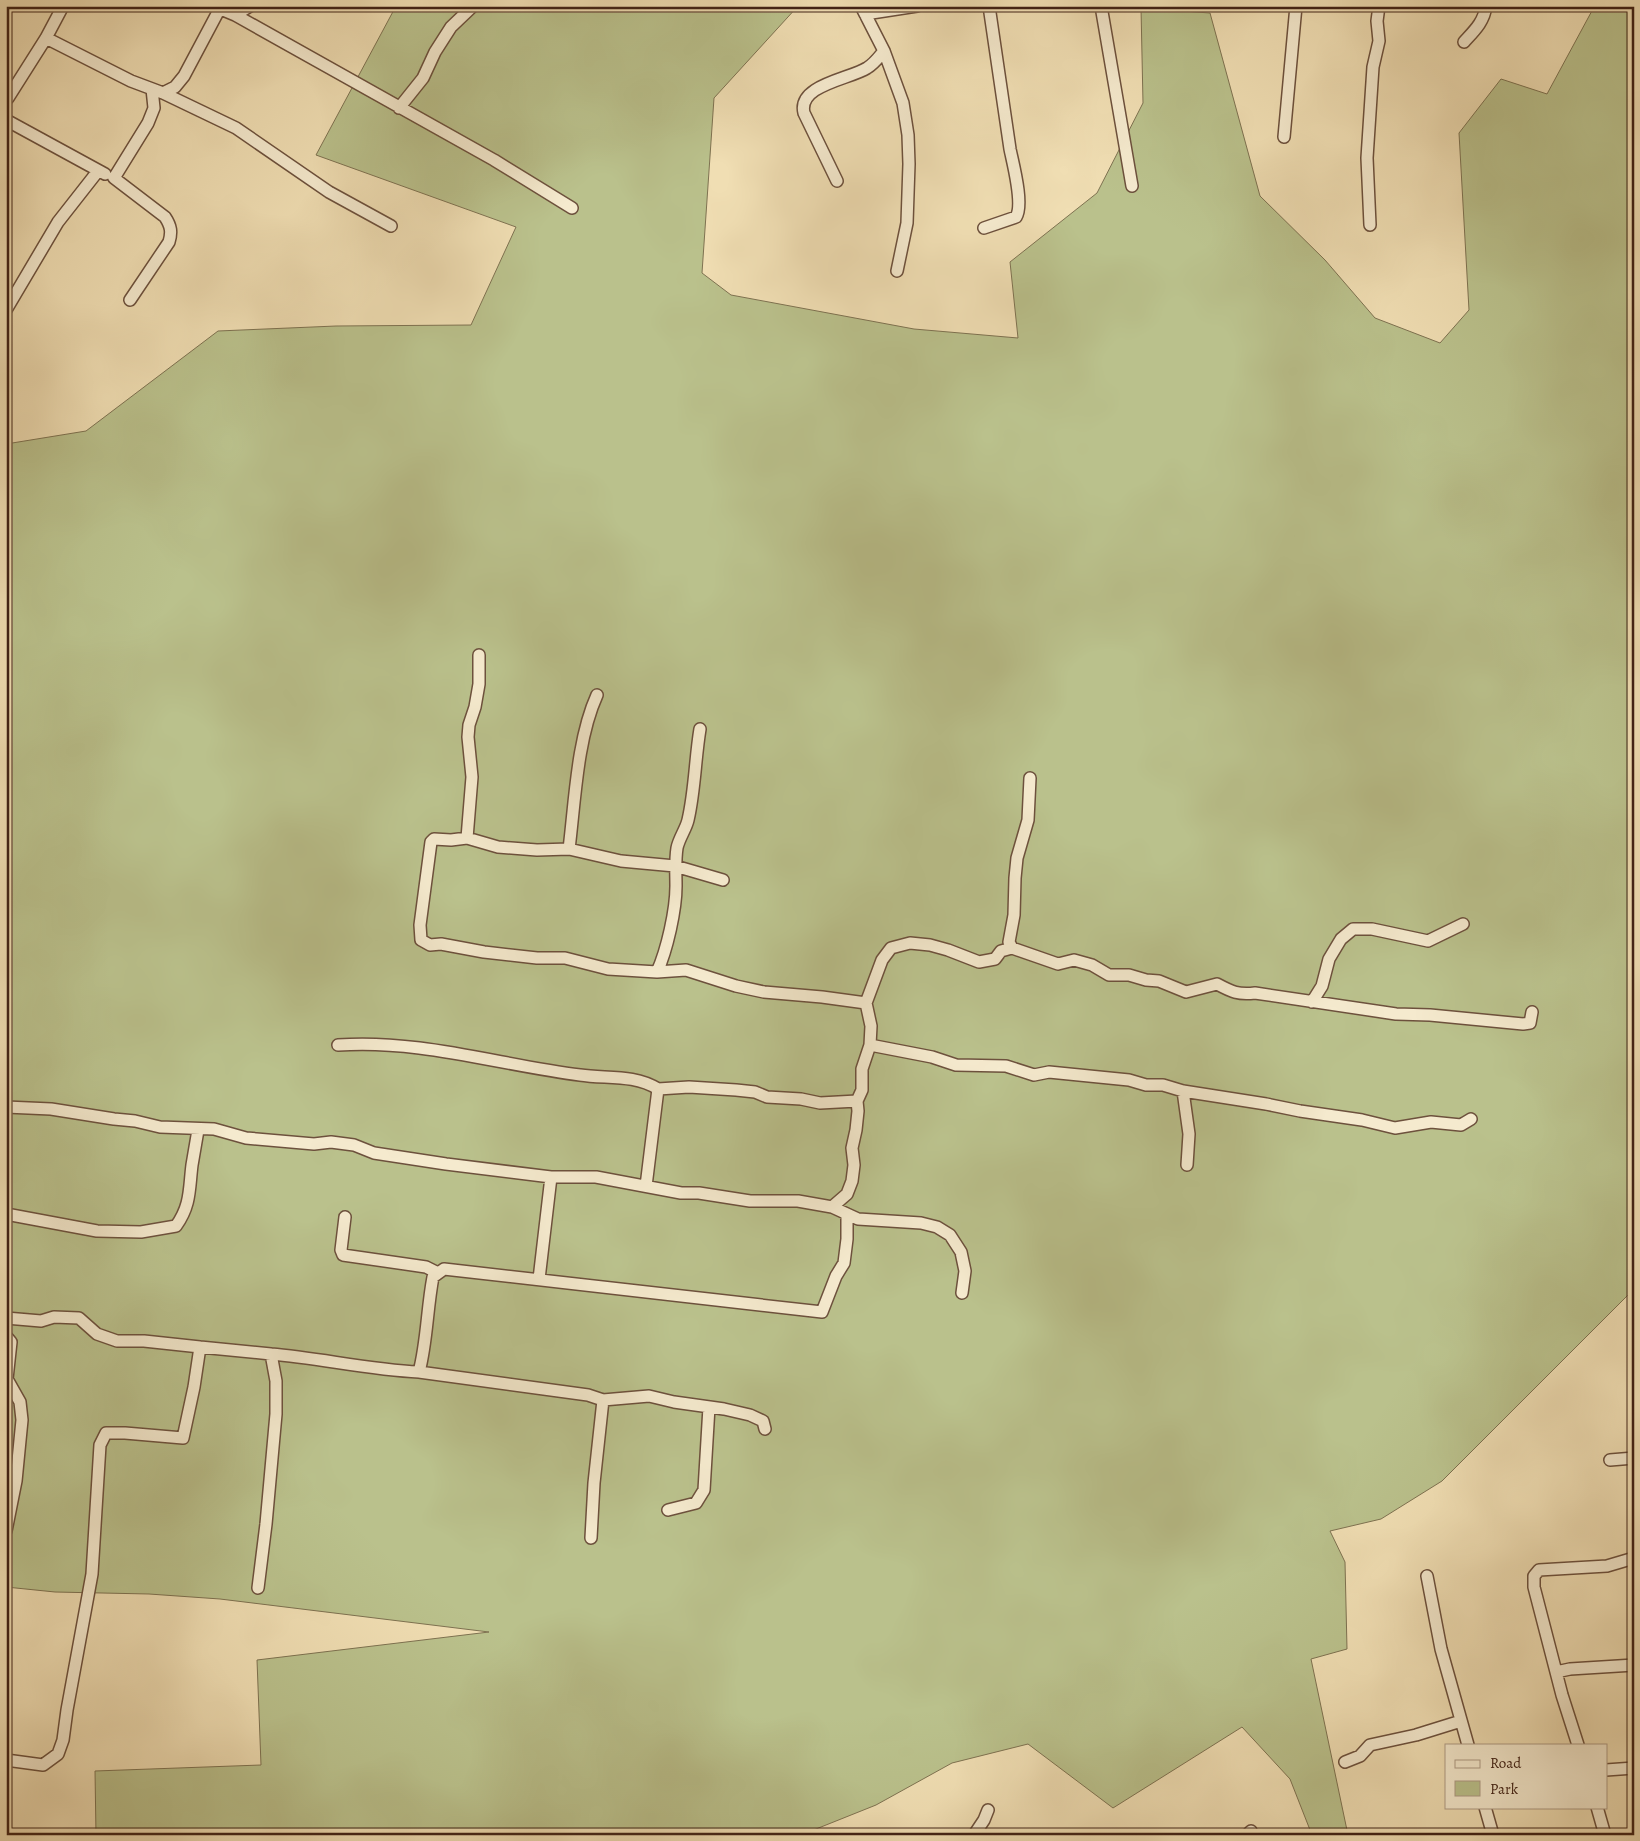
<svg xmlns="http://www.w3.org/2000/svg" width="1640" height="1841" viewBox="0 0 1640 1841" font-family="Alegreya,serif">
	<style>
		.green { fill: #bac18c; stroke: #7e7251 }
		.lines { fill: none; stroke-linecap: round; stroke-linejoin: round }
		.minor-casing { stroke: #6d513d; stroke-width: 14 }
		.minor { stroke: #f5eace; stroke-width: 11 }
	</style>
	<rect width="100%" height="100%" fill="#f0deb3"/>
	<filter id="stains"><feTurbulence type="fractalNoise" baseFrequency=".004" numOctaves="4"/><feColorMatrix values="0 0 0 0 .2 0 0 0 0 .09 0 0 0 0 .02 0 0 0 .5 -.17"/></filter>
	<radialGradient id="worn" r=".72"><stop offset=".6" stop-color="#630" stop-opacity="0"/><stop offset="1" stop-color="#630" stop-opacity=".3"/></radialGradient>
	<!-- green -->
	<path class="green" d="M 396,6 L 798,6 L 714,98 L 702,273 L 731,295 L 914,329 L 1018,338 L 1010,262 L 1097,193 L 1143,103 L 1141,8 L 1210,13 L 1260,196 L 1325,260 L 1375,318 L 1440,343 L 1469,310 L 1459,133 L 1501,79 L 1547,94 L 1594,7 L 1634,10 L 1634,1289 L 1442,1481 L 1381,1519 L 1330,1531 L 1345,1562 L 1347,1649 L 1311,1659 L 1348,1835 L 1312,1835 L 1290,1779 L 1242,1727 L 1113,1808 L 1028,1744 L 952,1763 L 876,1805 L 801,1835 L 96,1835 L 95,1771 L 261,1765 L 257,1660 L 489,1632 L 220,1599 L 149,1594 L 55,1592 L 6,1587 L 6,444 L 86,431 L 218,331 L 336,326 L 471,325 L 516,227 L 316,155 Z"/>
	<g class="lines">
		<!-- minor casing -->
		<g class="minor-casing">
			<path id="minor" d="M 861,6 L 884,51 L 903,103 L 908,135 L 909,164 L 907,223 L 897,271
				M 1101,6 L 1132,186
				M 865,14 L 917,6
				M 235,15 L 494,160 L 572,208
				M 46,38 L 131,81 L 163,93 L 236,128 L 329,192 L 391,226
				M 1464,42 C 1474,31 1484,22 1486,6
				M 163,93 L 175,87 L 184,76 L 218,12 L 223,10 L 235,15 L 250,6
				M 6,98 L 8,98 L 46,38 L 63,6
				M 399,108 L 423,78 L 435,52 L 451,27 L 473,6
				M 6,120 L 105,174
				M 1284,137 L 1296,6
				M 837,181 L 804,113 C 797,85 850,79 867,68 C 874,64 879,57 884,51
				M 1370,225 L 1367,158 L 1373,67 L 1379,41 L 1377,21 L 1379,6
				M 984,228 L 1016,217 C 1024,204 1013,164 1010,149 L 989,6
				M 130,300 L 169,242 C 172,232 171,226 165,217 L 114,178 L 148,123 L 154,108 L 152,89
				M 6,310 L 58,222 L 98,171
				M 467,838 L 472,777 L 468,737 L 469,725 L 475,707 L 479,684 L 479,655
				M 569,849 C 575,801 577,739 597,695
				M 723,880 L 675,866 L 621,861 L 569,849 L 537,850 L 498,847 L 467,838 L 451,840 L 434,839 L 431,842 L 420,925 L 421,940 L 430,945 L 441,944 L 484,952 L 537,958 L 565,958 L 608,969 L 657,972 L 686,970 L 736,986 L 764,992 L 822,997 L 866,1003 L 871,1026 L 870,1045 L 862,1069 L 862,1090 L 857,1101 L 858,1111 L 856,1130 L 852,1148 L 854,1165 L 852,1181 L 847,1194 L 832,1207
				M 1012,948 L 1009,942 L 1014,915 L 1015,878 L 1017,858 L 1028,820 L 1030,778
				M 657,972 C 667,950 676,910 676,886 C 676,873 675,861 677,848 C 679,838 686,829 688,820 C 695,790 695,759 700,729
				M 1312,1002 L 1322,986 L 1329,959 L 1341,939 L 1353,929 L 1372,929 L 1428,941 L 1463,924
				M 866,1003 L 882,960 L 891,948 L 910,943 L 930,945 L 948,950 L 979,962 L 995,959 L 1001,951 L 1012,948 L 1058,964 L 1074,960 L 1092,965 L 1109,975 L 1129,975 L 1146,980 L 1159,981 L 1186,992 L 1217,984 C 1232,992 1238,995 1255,993 L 1396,1014 L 1430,1015 L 1523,1024 L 1530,1023 L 1532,1012
				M 338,1045 C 419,1039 500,1065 580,1075 C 606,1079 634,1074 658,1089
				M 870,1045 L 932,1057 L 956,1065 L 1006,1066 L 1034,1075 L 1049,1072 L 1129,1080 L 1146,1085 L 1163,1085 L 1183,1091 L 1266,1104 L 1300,1111 L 1362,1120 L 1395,1128 L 1431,1122 L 1461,1125 L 1471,1119
				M 1183,1091 L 1189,1134 L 1187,1165
				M 6,1107 L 51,1109 L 114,1119 L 135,1121 L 160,1127 L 214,1129 L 246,1138 L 314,1144 L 331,1142 L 354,1145 L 374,1153 L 446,1164 L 551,1177 L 596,1177 L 681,1193 L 699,1193 L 750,1201 L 798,1201 L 832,1207 L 858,1219 L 921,1223 L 937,1227 L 950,1235 L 961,1252 L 965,1271 L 962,1293
				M 646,1186 L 658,1089 L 689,1087 L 736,1090 L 755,1092 L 767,1097 L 801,1099 L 820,1103 L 857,1101
				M 6,1214 L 97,1231 L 141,1232 L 176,1226 C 191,1205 189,1189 192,1165 C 194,1153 196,1142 198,1130
				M 345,1217 L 341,1250 L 343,1255 L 426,1267 L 438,1273
				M 539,1279 L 551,1177
				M 6,1318 L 41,1321 L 54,1317 L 79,1318 L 97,1334 L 117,1341 L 144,1341 L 200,1347 L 194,1387 L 183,1438 L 125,1433 L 106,1433 L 100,1445 L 92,1574 L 67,1710 L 63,1740 L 58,1754 L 43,1765 L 6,1760
				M 6,1336 L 11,1342 L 7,1379 L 20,1402 L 22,1420 L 16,1481 L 6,1531
				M 200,1347 L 271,1354 L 276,1381 L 276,1414 L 266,1524 L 258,1588
				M 271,1354 C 320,1358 369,1370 419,1372 C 427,1342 427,1308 433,1277 L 444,1269 L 822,1312 L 836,1276 L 844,1263 L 847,1239 L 847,1214
				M 419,1372 L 588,1395 L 603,1400 L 594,1483 L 591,1538
				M 603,1400 L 649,1396 L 674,1402 L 724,1409 L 750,1415 L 763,1421 L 765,1429
				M 1610,1460 L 1634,1458
				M 668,1510 L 696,1503 L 704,1490 L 709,1407
				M 1427,1576 L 1441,1649 L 1468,1745
				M 1556,1672 L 1570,1669 L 1634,1665
				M 1578,1745 L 1562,1695 L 1534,1587 L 1534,1576 L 1539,1570 L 1607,1566 L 1634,1558
				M 1345,1762 L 1360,1756 L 1370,1745 L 1416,1735 L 1461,1721
				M 1606,1770 L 1634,1768
				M 1485,1807 L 1493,1835
				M 1597,1807 L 1605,1835
				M 974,1835 L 984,1820 L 988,1810
				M 1247,1835 L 1251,1831"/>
		</g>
		<!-- minor -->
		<use href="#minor" class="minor"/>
	</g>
	<!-- margin -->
	<rect width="1640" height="1841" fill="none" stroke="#f0deb3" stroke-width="25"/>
	<rect x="8" y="8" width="1625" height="1826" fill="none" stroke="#412216" stroke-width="2.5"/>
	<rect x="12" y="12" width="1615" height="1816" fill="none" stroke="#412216"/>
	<!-- legend -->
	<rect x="1445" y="1744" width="162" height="65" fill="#f5eace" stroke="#ad9a84"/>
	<rect x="1455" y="1760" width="25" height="8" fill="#f5eace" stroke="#ad9a84"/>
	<text x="1490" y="1768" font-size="15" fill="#412216">Road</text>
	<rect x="1455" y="1781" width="25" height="15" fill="#bac18c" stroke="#ad9a84"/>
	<text x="1490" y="1794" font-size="15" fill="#412216">Park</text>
	<rect width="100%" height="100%" filter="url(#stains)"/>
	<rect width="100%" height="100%" fill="url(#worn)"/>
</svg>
